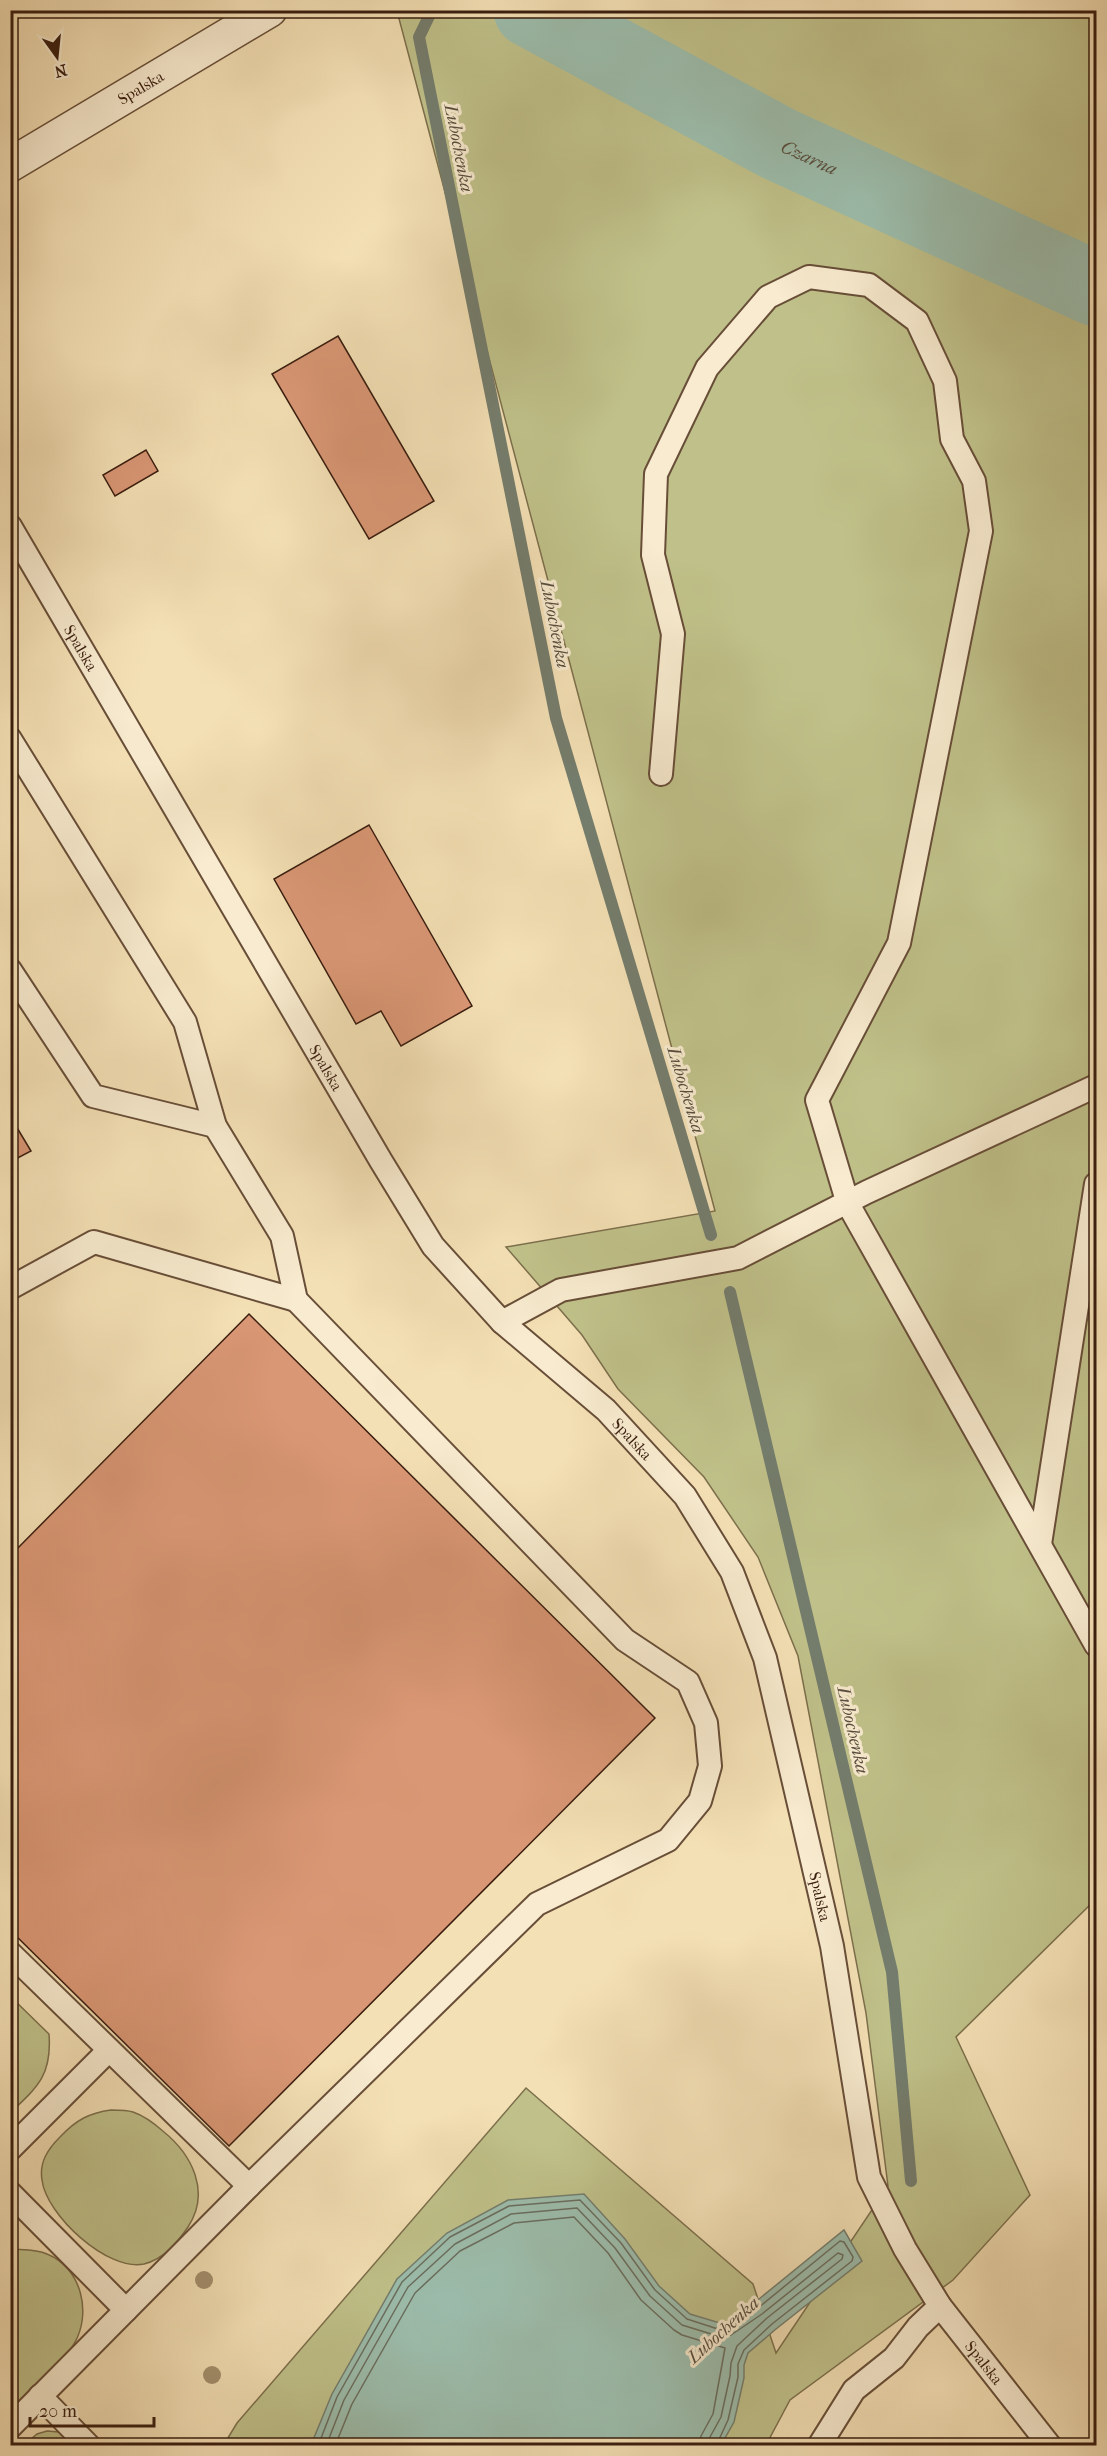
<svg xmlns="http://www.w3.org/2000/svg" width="1107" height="2456" viewBox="0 0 1107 2456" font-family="'IM FELL French Canon',serif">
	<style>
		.green { fill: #c0c18a; stroke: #7c6f4c; stroke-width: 1.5 }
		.water { fill: #9cbdac; stroke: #747d6d; stroke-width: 1.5 }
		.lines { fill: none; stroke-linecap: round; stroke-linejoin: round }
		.shore { stroke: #6a6d5e; stroke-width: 1.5 }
		.stream { stroke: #747d6d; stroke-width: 12 }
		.river { stroke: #9cbdac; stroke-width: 75 }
		.building { fill: #da9775; stroke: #391d0f; stroke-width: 1.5 }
		.service-casing { stroke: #684e38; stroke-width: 26 }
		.tertiary-casing { stroke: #684e38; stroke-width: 36 }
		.service { stroke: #f8ebcf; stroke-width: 22 }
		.tertiary { stroke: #f8ebcf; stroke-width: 33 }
		.tree { fill: #a4906e }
		.labels { text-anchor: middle; stroke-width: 6; stroke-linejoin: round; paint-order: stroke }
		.street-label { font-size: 16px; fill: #391d0f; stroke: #f8ebcf }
		.water-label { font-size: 18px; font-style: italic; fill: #574d3e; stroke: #f8ebcf }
	</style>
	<rect width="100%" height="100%" fill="#f4e0b5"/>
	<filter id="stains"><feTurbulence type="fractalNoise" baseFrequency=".00333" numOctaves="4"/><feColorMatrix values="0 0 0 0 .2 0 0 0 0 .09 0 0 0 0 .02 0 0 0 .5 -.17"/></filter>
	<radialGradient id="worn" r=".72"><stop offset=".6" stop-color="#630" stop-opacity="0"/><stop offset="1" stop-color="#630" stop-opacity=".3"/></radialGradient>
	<!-- green -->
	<path class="green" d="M 397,11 L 1096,11 L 1096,1899 L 956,2037 L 1030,2195 L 953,2280 L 790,2400 L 766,2445 L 223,2446 L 237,2423 L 526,2088 L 753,2284 L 776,2353 L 888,2186 L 866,2013 L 798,1656 L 758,1557 L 704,1477 L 618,1389 L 582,1335 L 506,1247 L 715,1211 Z
		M 11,1997 L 49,2034 C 52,2074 39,2086 11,2112 Z
		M 111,2110 C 118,2110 127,2110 133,2112 C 145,2116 155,2124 164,2132 C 192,2155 211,2192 188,2227 C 177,2243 164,2259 144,2264 C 108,2272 46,2215 42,2180 C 39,2162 48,2149 60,2137 C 76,2120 89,2113 111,2110 Z
		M 11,2249 C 22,2250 36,2249 47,2254 C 82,2268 92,2314 74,2344 C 60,2368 30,2392 11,2412 Z
		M 47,2431 L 59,2432 L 77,2446 L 23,2446 L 37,2434 Z"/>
	<!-- water -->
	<path class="water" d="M 584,2194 L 625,2239 L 659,2286 L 690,2314 L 723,2324 L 754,2303 L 844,2230 L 862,2261 L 776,2329 L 748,2353 L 744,2365 L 744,2378 L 734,2422 L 721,2445 L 311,2445 L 332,2394 L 397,2279 L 447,2233 L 508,2200 Z"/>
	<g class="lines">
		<!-- shore -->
		<path class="shore" d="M 318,2446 L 337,2397 L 402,2282 L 450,2237 L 509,2206 L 580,2200 L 621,2243 L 655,2290 L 687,2319 L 721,2330 L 727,2329 L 758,2308 L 840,2241 L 844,2242 L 853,2257 L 852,2261 L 772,2324 L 744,2350 L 738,2364 L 738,2377 L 728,2420 L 716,2446
			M 326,2446 L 344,2400 L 408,2287 L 455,2244 L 511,2214 L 577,2208 L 615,2248 L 650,2296 L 682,2325 L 721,2337 L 731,2335 L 762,2314 L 838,2253 L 843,2255 L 842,2259 L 767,2318 L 737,2346 L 731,2363 L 730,2376 L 721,2417 L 710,2437 L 708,2446
			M 335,2446 L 352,2404 L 415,2293 L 460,2251 L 514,2223 L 574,2217 L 608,2253 L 641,2300 L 674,2330 L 682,2335 L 725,2348 L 713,2414 L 701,2436 L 699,2446"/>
		<!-- stream -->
		<path class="stream" d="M 432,10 L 419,37 L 556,718 L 711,1235
			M 730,1292 L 892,1972 L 911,2181"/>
		<!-- river -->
		<path class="river" id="s1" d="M 531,10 L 779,144 L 1096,289"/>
	</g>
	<!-- building -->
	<path class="building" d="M 338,336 L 434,501 L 369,539 L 272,374 Z
		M 146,450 L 158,471 L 115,496 L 103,475 Z
		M 369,825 L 472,1006 L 401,1046 L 381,1011 L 356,1024 L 274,879 Z
		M 10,1116 L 31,1151 L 10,1162 Z
		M 249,1314 L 655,1718 L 229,2146 L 10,1930 L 10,1556 Z"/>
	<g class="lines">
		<!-- service casing -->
		<g class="service-casing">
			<g id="service">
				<path id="s2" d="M 10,526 L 381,1161 L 433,1246 L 502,1322 L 606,1410 L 685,1496 L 732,1572 L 765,1658 L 832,1946 L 869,2177 L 905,2249 L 940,2306 L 1050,2446"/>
				<path d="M 10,739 L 185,1022 L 215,1126 L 282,1236 L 296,1300 L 625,1640 L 688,1682 L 706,1723 L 710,1766 L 700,1801 L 668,1840 L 537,1904 L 249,2186 L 10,2427"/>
				<path d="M 661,774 L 673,634 L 653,555 L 656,474 L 707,368 L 768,297 L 809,277 L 869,285 L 917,321 L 945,381 L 952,439 L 974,481 L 981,531 L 899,943 L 817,1100 L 848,1204 L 1096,1645"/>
				<path d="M 10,970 L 93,1096 L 215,1126"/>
				<path d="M 10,1288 L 94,1242 L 296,1300"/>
				<path d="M 502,1322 L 561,1290 L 738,1258 L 867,1192 L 1096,1086"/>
				<path d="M 1040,1544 L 1096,1184"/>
				<path d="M 10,1953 L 249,2186"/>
				<path d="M 10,2149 L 109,2050"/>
				<path d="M 10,2193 L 126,2310"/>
				<path d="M 40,2396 L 89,2446"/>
				<path d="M 819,2446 L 854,2390 L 894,2358 L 918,2327 L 940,2306"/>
			</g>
		</g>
		<!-- tertiary casing -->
		<g class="tertiary-casing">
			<g id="tertiary">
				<path id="s3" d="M 10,165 L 270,10"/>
			</g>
		</g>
		<!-- service -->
		<use href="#service" class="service"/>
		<!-- tertiary -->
		<use href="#tertiary" class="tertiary"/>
	</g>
	<!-- trees -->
	<g class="tree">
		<circle cx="204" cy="2280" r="9"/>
		<circle cx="212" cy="2375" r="9"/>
	</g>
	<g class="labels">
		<!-- street labels -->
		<g class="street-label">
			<text dy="6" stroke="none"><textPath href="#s3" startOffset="152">Spalska</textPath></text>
			<text dy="6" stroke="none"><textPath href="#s2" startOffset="141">Spalska</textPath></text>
			<text dy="6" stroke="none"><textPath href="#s2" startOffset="627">Spalska</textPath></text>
			<text dy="6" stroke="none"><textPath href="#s2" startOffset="1113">Spalska</textPath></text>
			<text dy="6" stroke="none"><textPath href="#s2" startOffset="1617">Spalska</textPath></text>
			<text dy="6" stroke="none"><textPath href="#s2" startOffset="2121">Spalska</textPath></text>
		</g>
		<!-- water labels -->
		<g class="water-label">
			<text transform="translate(459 148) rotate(79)" y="6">Lubochenka</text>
			<text dy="6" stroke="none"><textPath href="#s1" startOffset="315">Czarna</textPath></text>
			<text transform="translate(555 624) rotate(79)" y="6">Lubochenka</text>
			<text transform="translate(686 1090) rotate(73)" y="6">Lubochenka</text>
			<text transform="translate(853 1730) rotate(77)" y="6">Lubochenka</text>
			<text transform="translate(723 2330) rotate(-42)" y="6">Lubochenka</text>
		</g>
	</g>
	<!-- margin -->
	<rect width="1107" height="2456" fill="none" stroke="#f4e0b5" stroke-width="36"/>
	<rect x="12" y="12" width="1083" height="2432" fill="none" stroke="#391d0f" stroke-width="3"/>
	<rect x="18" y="18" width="1071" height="2420" fill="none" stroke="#391d0f" stroke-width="1.5"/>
	<!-- north arrow -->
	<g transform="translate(57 57) rotate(165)" stroke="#f8ebcf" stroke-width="4.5" paint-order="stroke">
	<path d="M0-4.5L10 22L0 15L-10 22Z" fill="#391d0f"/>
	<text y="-9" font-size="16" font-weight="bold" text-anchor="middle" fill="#391d0f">N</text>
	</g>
	<!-- scale -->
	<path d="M30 2417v9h124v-9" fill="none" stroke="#391d0f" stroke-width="3"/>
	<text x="39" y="2417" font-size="18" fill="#391d0f" stroke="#f8ebcf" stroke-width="4.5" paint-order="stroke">20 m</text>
	<rect width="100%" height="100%" filter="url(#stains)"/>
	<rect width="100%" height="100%" fill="url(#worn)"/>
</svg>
